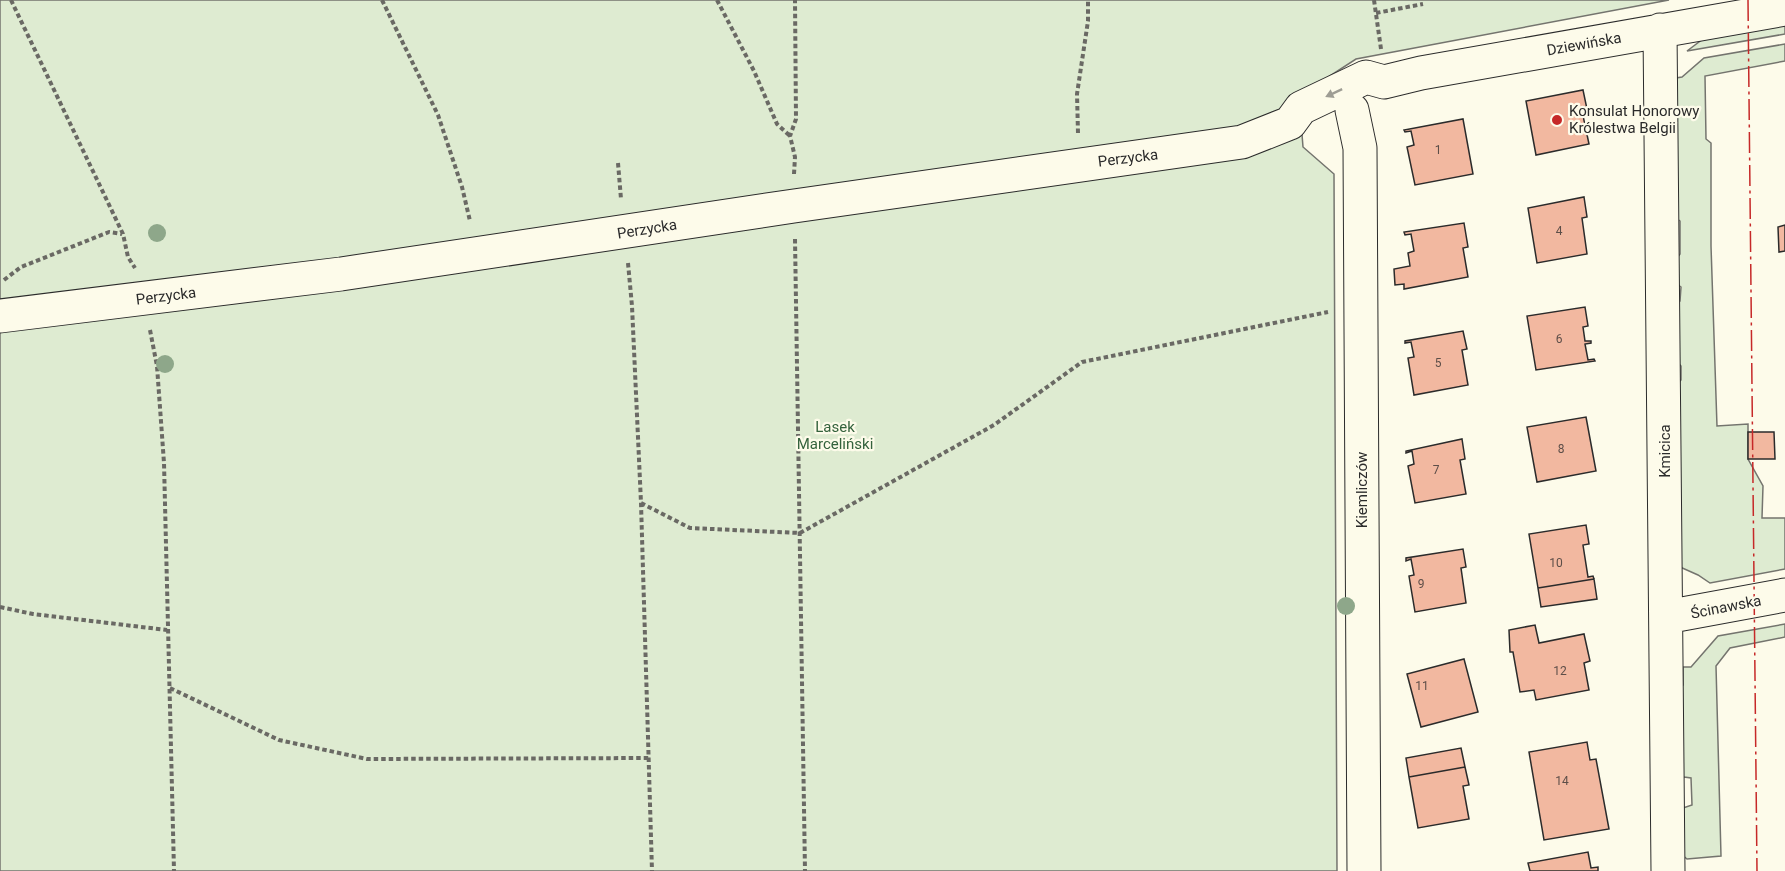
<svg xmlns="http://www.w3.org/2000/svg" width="1785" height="871" viewBox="0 0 1785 871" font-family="Roboto,sans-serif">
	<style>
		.green { fill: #deebd1; stroke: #74746e; stroke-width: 1.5 }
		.building { fill: #f2b8a0; stroke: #2b2b2b; stroke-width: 1.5 }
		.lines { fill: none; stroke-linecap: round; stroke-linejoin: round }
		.minor-casing { stroke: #2b2b2b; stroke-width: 35 }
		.path { stroke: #6a6964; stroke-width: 4; stroke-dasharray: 4.5 3; stroke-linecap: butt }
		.minor { stroke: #fdfbea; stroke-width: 33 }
		.power { stroke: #c62828; stroke-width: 1.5; stroke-dasharray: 21 4.5 3 4.5; stroke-linecap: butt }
		.tree { fill: #8ea78a }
		.oneway { fill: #9e9d94 }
		.poi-dot { fill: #c62828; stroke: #fdfbea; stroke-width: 2 }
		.labels { text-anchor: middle; stroke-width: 4.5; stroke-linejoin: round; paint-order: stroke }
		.number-label { font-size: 12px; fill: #5d4e48 }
		.street-label { font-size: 15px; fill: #2b2b2b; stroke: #fdfbea }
		.poi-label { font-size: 15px; fill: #2b2b2b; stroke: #fdfbea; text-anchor: start }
		.park-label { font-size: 15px; fill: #34623c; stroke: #fdfbea }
	</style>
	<rect width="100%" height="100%" fill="#fdfbea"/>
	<!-- green -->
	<path class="green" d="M 0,0 L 1669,0 L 1356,59 L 1299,96 L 1303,147 L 1334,174 L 1337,871 L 0,871 Z
		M 1785,25 L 1785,34 L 1687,51 L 1703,39 Z
		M 1785,44 L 1785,61 L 1705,76 L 1706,139 L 1711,143 L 1711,246 L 1717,426 L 1748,424 L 1748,459 L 1763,486 L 1762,518 L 1785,518 L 1785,569 L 1710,583 L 1698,575 L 1680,567 L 1678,383 L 1681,380 L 1681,366 L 1678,363 L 1677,305 L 1680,301 L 1681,287 L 1677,284 L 1677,258 L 1680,254 L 1680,221 L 1676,218 L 1676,78 L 1682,77 L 1704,58 Z
		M 1785,624 L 1785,637 L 1730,648 L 1716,666 L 1721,856 L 1687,859 L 1681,854 L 1680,809 L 1692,805 L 1691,778 L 1684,777 L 1680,774 L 1683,763 L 1683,744 L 1680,741 L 1679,690 L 1683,685 L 1683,667 L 1691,667 L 1718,636 Z"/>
	<!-- building -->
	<path class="building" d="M 1583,90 L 1587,109 L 1582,111 L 1589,144 L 1536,155 L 1526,101 Z
		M 1463,119 L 1473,174 L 1415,185 L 1407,147 L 1414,145 L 1411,131 L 1405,132 L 1404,130 Z
		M 1584,197 L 1587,217 L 1582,218 L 1587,254 L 1537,263 L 1528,208 Z
		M 1464,223 L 1468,247 L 1463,248 L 1468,277 L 1404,289 L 1404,284 L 1395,285 L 1394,269 L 1410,266 L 1408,253 L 1414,251 L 1411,234 L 1405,235 L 1404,232 Z
		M 1785,225 L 1785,251 L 1779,252 L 1778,227 Z
		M 1585,307 L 1588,326 L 1583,327 L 1585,341 L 1591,341 L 1591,343 L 1585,344 L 1588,360 L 1594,359 L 1595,361 L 1536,370 L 1527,316 Z
		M 1463,331 L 1467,349 L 1462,350 L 1468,385 L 1414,395 L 1408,358 L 1414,357 L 1411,342 L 1405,343 L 1405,341 Z
		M 1586,417 L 1596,471 L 1537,482 L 1527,427 Z
		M 1748,432 L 1774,432 L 1775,459 L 1748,459 Z
		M 1462,439 L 1465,459 L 1460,460 L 1466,494 L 1415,503 L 1408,466 L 1414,464 L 1412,451 L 1406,453 L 1406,451 Z
		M 1586,525 L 1589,544 L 1583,545 L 1588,577 L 1593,576 L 1594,579 L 1538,588 L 1529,534 Z
		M 1463,549 L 1466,567 L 1461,568 L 1466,603 L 1415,612 L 1409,576 L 1414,575 L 1411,559 L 1406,561 L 1406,558 Z
		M 1594,579 L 1597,599 L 1541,607 L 1538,588 Z
		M 1535,625 L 1539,643 L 1584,634 L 1590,661 L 1584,663 L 1589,690 L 1536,700 L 1534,690 L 1520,692 L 1513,652 L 1510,652 L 1509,630 Z
		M 1464,659 L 1478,712 L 1421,727 L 1407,674 Z
		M 1587,742 L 1590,760 L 1596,759 L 1609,829 L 1544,840 L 1529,752 Z
		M 1461,748 L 1465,767 L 1409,777 L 1406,758 Z
		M 1465,767 L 1469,785 L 1463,786 L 1469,819 L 1418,828 L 1409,777 Z
		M 1588,852 L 1591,868 L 1598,867 L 1598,871 L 1530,871 L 1528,863 Z"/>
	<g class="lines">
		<!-- minor casing -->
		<g class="minor-casing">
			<path id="minor" d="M 1660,30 L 1668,871
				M 1352,110 L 1360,148 L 1364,871
				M 1290,123 L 1301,108 L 1366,77 L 1384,82 L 1421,73 L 1785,9
				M 0,316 L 341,274 L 794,206 L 1242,142 L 1290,123
				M 1666,617 L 1785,595"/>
		</g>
		<!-- path -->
		<path class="path" d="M 11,0 L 123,234 L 128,257 L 135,268
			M 382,0 L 438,115 L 462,187 L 470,221
			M 717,0 L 754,71 L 777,124 L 790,136
			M 1374,0 L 1381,49
			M 1376,13 L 1423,4
			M 1078,133 L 1077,94 L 1088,21 L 1088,0
			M 618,163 L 621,199
			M 794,174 L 795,157 L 790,136 L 796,119 L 795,0
			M 795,239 L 805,871
			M 628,263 L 632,306 L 641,503 L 652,871
			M 4,280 L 21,267 L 109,232 L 122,234
			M 150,330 L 157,366 L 164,463 L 174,871
			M 641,503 L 690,528 L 800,533 L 994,425 L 1082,362 L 1328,312
			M 0,607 L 33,614 L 167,630
			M 170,688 L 279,740 L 367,759 L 649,758"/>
		<!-- minor -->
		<use href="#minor" class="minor"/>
		<!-- power -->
		<path class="power" d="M 1748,0 L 1757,871"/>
	</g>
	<!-- trees -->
	<g class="tree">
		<circle cx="157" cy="233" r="9"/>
		<circle cx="165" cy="364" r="9"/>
		<circle cx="1346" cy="606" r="9"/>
	</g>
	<!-- one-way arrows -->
	<defs><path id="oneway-solid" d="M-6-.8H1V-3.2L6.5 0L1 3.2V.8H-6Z" transform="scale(1.5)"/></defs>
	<use class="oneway" href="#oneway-solid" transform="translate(1334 93) rotate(155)"/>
	<!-- markers -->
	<circle class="poi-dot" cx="1557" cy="120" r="6"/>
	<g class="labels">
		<!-- number labels -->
		<g class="number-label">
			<text x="1438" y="154">1</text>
			<text x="1559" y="235">4</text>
			<text x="1559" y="343">6</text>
			<text x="1438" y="367">5</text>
			<text x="1561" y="453">8</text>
			<text x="1436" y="474">7</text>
			<text x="1556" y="567">10</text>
			<text x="1421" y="588">9</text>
			<text x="1560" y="675">12</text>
			<text x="1422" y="690">11</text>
			<text x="1562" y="785">14</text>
		</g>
		<!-- street labels -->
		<g class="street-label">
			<text transform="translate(1584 44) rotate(-10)" y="5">Dziewińska</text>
			<text transform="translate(1128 158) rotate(-7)" y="5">Perzycka</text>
			<text transform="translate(647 229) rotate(-9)" y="5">Perzycka</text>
			<text transform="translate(166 296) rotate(-7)" y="5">Perzycka</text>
			<text transform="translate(1665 451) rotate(-90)" y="5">Kmicica</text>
			<text transform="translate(1362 490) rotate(-90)" y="5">Kiemliczów</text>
			<text transform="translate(1726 607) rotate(-11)" y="5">Ścinawska</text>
		</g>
		<!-- poi labels -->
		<g class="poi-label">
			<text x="1569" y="116">Konsulat Honorowy<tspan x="1569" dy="17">Królestwa Belgii</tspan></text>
		</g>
		<!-- park labels -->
		<g class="park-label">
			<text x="835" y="432">Lasek<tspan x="835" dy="17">Marceliński</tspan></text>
		</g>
	</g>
</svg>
